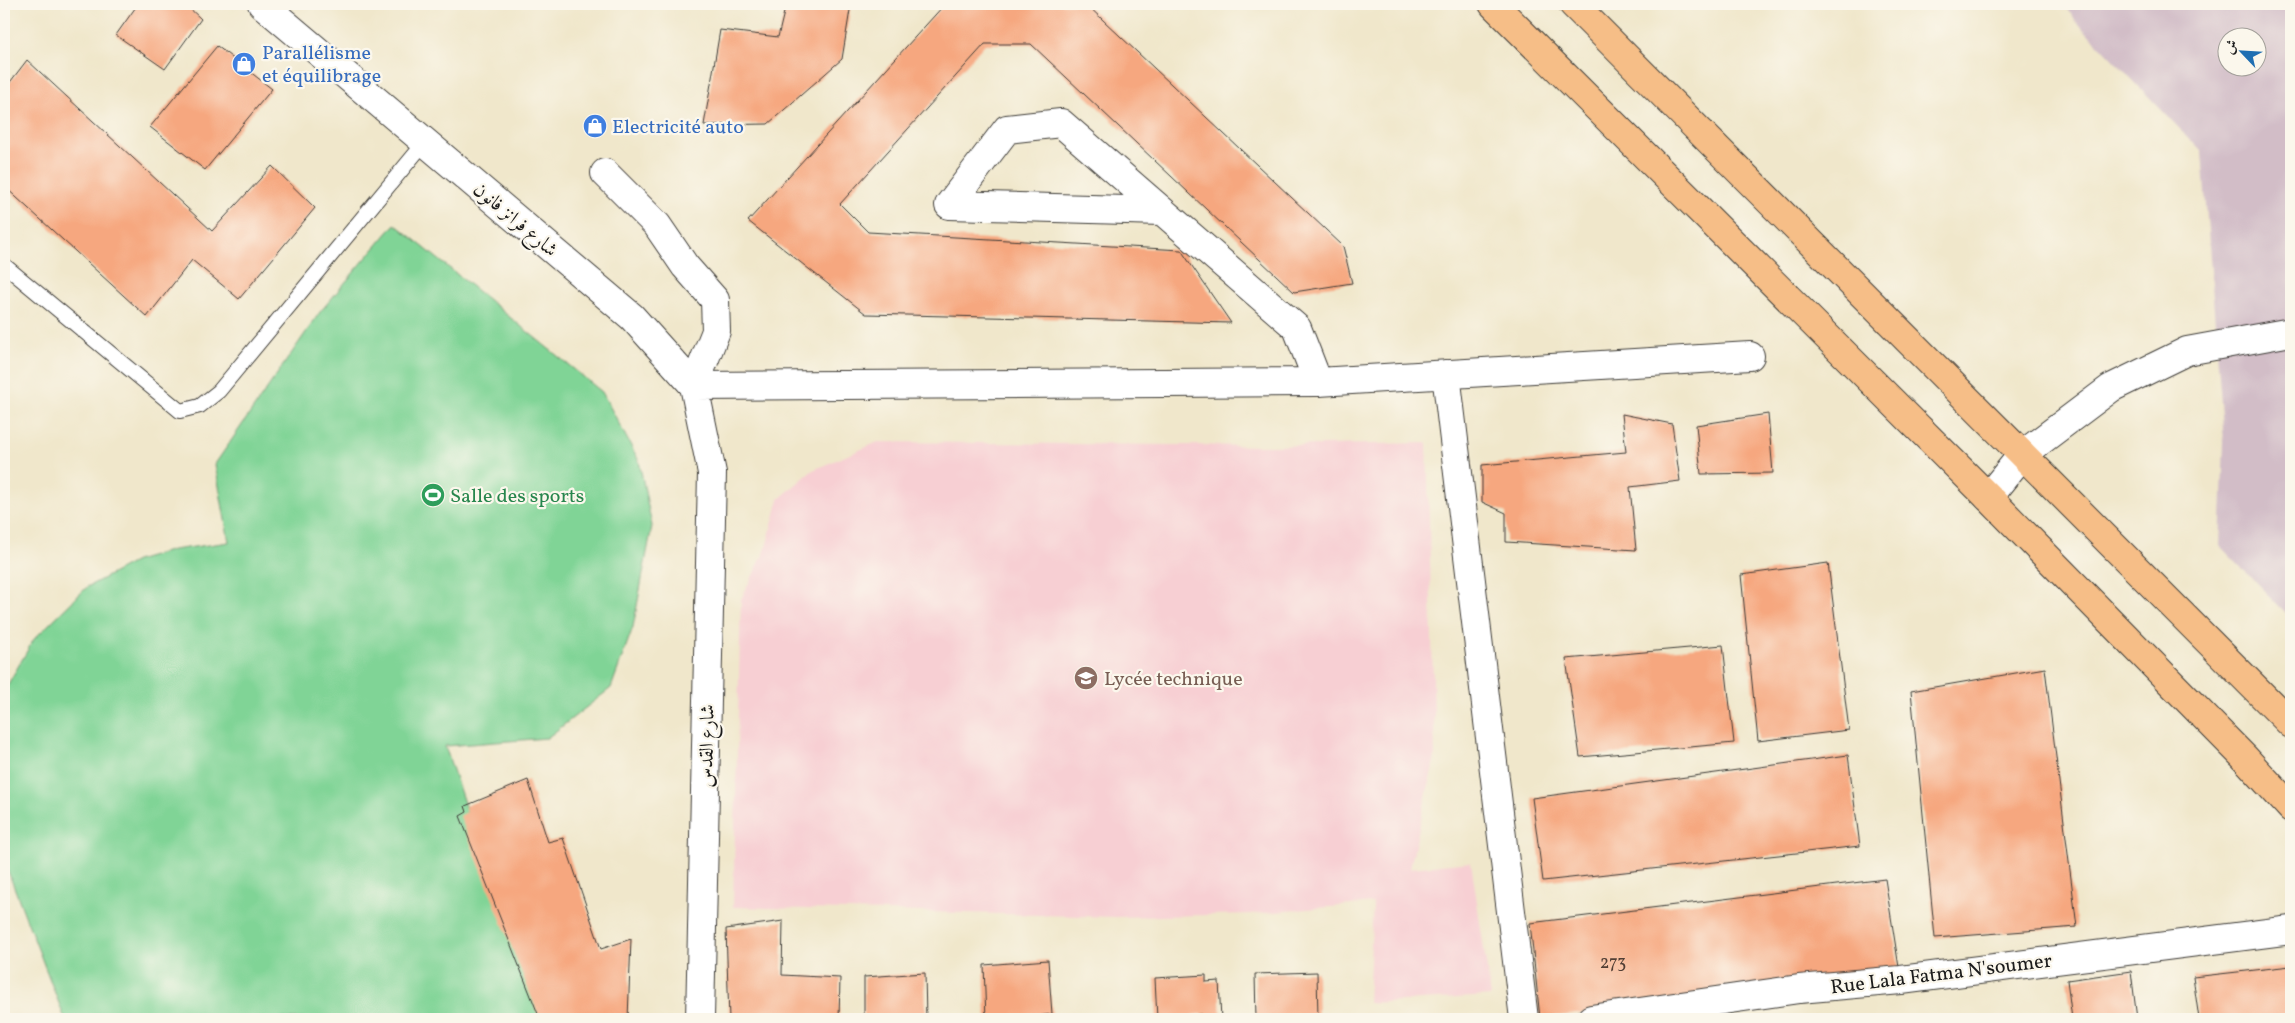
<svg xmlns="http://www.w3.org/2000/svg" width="2295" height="1023" viewBox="0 0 2295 1023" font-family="Vollkorn,Amiri,serif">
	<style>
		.built { fill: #f7cfd3 }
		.industrial { fill: #d2bdc7; fill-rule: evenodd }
		.green { fill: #80d496; stroke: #4e7859 }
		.building { fill: #f6a77f }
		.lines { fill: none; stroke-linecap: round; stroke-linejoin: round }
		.lane-casing { stroke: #3c3a36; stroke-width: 16 }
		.street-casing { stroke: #3c3a36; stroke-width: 30 }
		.highway-casing { stroke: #3c3a36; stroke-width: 30 }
		.lane { stroke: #fff; stroke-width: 14 }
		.street { stroke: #fff; stroke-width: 28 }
		.highway { stroke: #f6be87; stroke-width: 28 }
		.labels { text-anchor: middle; stroke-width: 4.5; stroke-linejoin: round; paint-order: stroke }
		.number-label { font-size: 18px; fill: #523f35 }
		.shop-label { font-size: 20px; fill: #366cbe; stroke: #fbf7ec; text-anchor: start }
		.street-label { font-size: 20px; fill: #1c1c1c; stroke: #fbf7ec }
		.leisure-label { font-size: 20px; fill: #27864d; stroke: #fbf7ec; text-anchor: start }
		.education-label { font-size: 20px; fill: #785e54; stroke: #fbf7ec; text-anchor: start }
	</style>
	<rect width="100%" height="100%" fill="#fbf7ec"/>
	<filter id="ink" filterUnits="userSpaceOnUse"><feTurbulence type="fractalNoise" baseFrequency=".02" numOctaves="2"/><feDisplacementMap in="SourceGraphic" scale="10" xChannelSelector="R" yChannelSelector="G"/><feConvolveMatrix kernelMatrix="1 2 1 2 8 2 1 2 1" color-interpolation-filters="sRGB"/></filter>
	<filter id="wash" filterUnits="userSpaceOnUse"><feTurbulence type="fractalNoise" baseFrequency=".0096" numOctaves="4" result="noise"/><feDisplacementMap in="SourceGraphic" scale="20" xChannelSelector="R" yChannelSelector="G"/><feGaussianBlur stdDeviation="1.12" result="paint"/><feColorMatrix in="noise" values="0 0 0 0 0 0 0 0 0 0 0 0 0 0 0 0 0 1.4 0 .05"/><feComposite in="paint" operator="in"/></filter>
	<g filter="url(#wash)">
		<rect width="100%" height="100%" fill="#f0e7cb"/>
		<!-- built -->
		<path class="built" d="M 878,442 L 1271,446 L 1427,443 L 1435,757 L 1410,868 L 1471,862 L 1491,996 L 1368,1003 L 1373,903 L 1254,914 L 1116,917 L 733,907 L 741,599 L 765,551 L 779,499 L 813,470 Z"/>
		<!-- industrial -->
		<path class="industrial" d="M 2064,4 L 2291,4 L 2291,618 L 2220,546 L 2224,442 L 2202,152 L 2075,20 ZM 2228,38 L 2258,38 L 2258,68 L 2228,68 Z"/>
		<!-- green -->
		<path class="green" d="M 395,224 L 602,392 L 639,461 L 652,526 L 633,627 L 611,688 L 547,738 L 445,746 L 467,812 L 503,796 L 587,1019 L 65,1019 L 4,861 L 4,691 L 34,639 L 87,587 L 136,561 L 173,550 L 229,542 L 215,464 L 320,312 Z"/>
		<g id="blocks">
			<!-- building -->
			<path class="building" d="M 138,4 L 185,4 L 201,19 L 165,69 L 116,35 Z
				M 786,4 L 851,4 L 842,59 L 768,124 L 704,125 L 720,30 L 778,37 Z
				M 945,4 L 1086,4 L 1343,246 L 1352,283 L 1294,292 L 1031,44 L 985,44 L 840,204 L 868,232 L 1181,250 L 1231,323 L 866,314 L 748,221 Z
				M 217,46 L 272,89 L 205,170 L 150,127 Z
				M 27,60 L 212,231 L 272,166 L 315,208 L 239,299 L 192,260 L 147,317 L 4,186 L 4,90 Z
				M 1622,414 L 1672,424 L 1680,481 L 1630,487 L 1636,550 L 1506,542 L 1506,513 L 1482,502 L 1482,465 L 1626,452 Z
				M 1768,414 L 1773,473 L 1701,474 L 1696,425 Z
				M 1828,563 L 1849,730 L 1758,741 L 1741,575 Z
				M 1723,645 L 1734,743 L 1580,757 L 1566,659 Z
				M 2045,668 L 2077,927 L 1935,938 L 1911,691 Z
				M 1848,755 L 1860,846 L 1543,881 L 1532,798 Z
				M 528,780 L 548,842 L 563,838 L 601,949 L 631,939 L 628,1019 L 540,1019 L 460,816 L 467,812 L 465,806 Z
				M 1885,879 L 1901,980 L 1540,1018 L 1530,923 Z
				M 783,921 L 782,975 L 840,978 L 839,1019 L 729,1019 L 726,929 Z
				M 1048,960 L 1052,1014 L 1016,1019 L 986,1019 L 984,965 Z
				M 2291,966 L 2291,1019 L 2199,1019 L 2193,977 Z
				M 2131,971 L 2137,1019 L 2072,1019 L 2067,980 Z
				M 1317,972 L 1318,1019 L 1256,1019 L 1255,974 Z
				M 925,973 L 926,1019 L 864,1019 L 864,977 Z
				M 1206,975 L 1206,982 L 1219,981 L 1221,1019 L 1202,1019 L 1202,1014 L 1192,1015 L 1192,1019 L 1157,1019 L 1155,978 Z"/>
		</g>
	</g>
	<g filter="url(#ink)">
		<use href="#blocks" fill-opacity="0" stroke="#3c3a36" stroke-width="1"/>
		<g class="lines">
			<!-- lane casing -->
			<g class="lane-casing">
				<path id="lane" d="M 4,265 L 180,411 L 200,406 L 219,391 L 425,142"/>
			</g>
			<!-- street casing -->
			<g class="street-casing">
				<path id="street" d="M 262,4 L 632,317 L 694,386 L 712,473 L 700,1019
					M 605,173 L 657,225 L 685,266 L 715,300 L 716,331 L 694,386 L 1318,382 L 1750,356
					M 1162,211 L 949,205 L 1007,129 L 1061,123 L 1297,328 L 1318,382
					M 1446,374 L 1524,1019
					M 1988,497 L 2022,455 L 2111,388 L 2187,351 L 2291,332
					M 1591,1019 L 1799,989 L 1901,980 L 2291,930"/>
			</g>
			<!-- highway casing -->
			<g class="highway-casing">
				<path id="highway" d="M 1493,4 L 1988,497 L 2244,757 L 2291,808
					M 1573,4 L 2291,724"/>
			</g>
			<!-- lane -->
			<use href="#lane" class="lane"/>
			<!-- street -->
			<use href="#street" class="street"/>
			<!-- highway -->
			<use href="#highway" class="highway"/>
		</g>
	</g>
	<!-- icons -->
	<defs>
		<g id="shop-disc" transform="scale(1.25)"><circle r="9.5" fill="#3f7fe0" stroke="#fbf7ec"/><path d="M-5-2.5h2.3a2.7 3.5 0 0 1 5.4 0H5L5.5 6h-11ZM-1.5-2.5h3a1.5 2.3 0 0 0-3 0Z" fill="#fff"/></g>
		<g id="stadium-disc" transform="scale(1.25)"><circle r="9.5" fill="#2e9e5b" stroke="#fbf7ec"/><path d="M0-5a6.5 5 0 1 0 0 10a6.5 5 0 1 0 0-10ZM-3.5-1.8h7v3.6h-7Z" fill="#fff"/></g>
		<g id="university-disc" transform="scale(1.25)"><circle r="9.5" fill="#8d6e63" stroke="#fbf7ec"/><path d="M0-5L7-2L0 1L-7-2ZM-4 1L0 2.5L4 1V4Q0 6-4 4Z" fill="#fff"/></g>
	</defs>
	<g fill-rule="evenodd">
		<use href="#shop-disc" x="244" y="64"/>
		<use href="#shop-disc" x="595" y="126"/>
		<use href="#stadium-disc" x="433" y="495"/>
		<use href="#university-disc" x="1086" y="678"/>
	</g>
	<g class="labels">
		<!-- number labels -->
		<g class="number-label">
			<text x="1613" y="968">273</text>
		</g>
		<!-- shop labels -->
		<g class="shop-label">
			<text x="262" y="59">Parallélisme<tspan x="262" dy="23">et équilibrage</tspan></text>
			<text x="612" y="133">Electricité auto</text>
		</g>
		<!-- street labels -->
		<g class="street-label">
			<text transform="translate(516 219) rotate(40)" y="7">شارع فرانز فانون</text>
			<text transform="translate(706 746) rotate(-89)" y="7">شارع القدس</text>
			<text transform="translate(1941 973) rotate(-7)" y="7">Rue Lala Fatma N'soumer</text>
		</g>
		<!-- leisure labels -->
		<g class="leisure-label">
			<text x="450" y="502">Salle des sports</text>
		</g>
		<!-- education labels -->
		<g class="education-label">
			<text x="1104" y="685">Lycée technique</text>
		</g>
	</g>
	<!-- margin -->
	<rect width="2295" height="1023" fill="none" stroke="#fbf7ec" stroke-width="20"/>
	<!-- north arrow -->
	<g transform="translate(2242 52) rotate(295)"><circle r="24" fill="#fbf7ec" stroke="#a29f99"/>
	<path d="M0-4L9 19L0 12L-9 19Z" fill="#1f6fb2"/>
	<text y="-8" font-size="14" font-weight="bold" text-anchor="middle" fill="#1c1c1c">ش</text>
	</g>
</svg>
